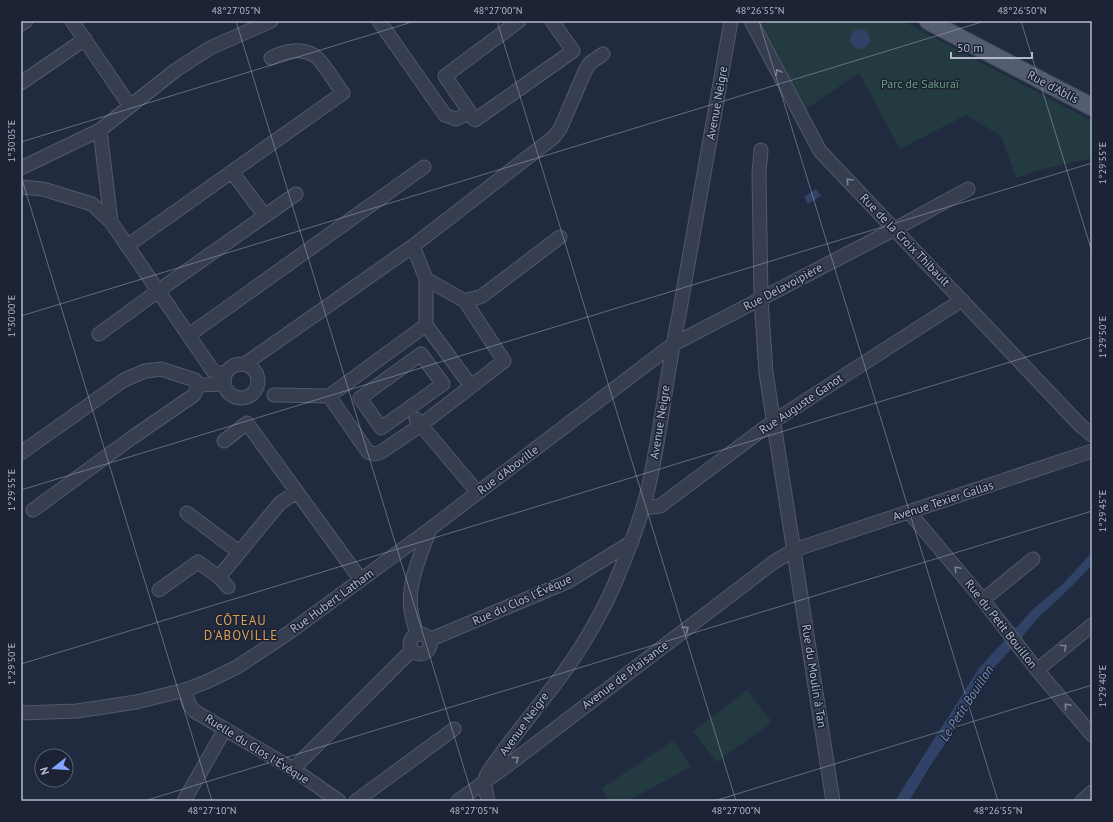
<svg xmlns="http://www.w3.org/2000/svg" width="1113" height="822" viewBox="0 0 1113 822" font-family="'PT Sans',sans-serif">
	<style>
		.green { fill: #233a41 }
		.water { fill: #314267 }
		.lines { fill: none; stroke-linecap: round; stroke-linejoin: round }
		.minor-casing { stroke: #51596b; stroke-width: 15 }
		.major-casing { stroke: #3f4759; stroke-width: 19 }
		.minor { stroke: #363e50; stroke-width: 13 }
		.major { stroke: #535c70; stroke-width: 17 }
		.oneway { stroke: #7a8294 }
		.ticks { fill: none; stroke: #b2b9cb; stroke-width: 1; stroke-opacity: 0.45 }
		.labels { text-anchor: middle; stroke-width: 3; stroke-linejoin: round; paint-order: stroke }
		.park-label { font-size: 12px; fill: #669e79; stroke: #1b2335 }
		.street-label { font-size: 12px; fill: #b2b9cb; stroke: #1b2335 }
		.neighbourhood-label { font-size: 13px; letter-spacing: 1px; fill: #e0a157; stroke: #1b2335 }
		.water-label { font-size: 13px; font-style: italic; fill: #768bb6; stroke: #1b2335 }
		.neatline { fill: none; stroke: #b2b9cb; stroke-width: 1.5 }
		.ticks-label { font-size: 10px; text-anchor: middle; fill: #b2b9cb }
	</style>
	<rect width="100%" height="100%" fill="#212b40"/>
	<!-- green -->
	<path class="green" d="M 759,21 L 903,21 L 1092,121 L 1092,158 L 1039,170 L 1016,178 L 1001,136 L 966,115 L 900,149 L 859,73 L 806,109 L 758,22 Z
		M 747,690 L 772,722 L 717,762 L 693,731 Z
		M 674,740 L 691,767 L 627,801 L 608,801 L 602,788 Z"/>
	<!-- water -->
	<path class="water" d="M850 39a10 10 0 1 1 20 0a10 10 0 1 1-20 0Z
		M 816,189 L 821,196 L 808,204 L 804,197 Z
		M 1092,552 L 1092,565 L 1072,586 L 1039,617 L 1021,638 L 1013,629 L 1014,627 L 1016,628 L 1032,610 L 1064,583 Z
		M 1005,637 L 1012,648 L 993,669 L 975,693 L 942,749 L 932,763 L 909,801 L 895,801 L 979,668 L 1005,640 L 1004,638 Z"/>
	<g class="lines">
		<!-- minor casing -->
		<g class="minor-casing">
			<path id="minor" d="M 72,21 L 130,106
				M 379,21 L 445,115 L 456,119 L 469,113
				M 519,21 L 445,76 L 475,120 L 573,51 L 552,21
				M 751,21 L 820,151 L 1080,425 L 1092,435
				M 21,24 L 26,21
				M 21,83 L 85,39
				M 761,150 L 759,173 L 761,299 L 766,373 L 833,801
				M 21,168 L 100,130
				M 232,172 L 265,216
				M 21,187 L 43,189 L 92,204 L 111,222 L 213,371 L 225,373
				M 111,222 L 100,130 L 176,70 L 210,48 L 271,21
				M 127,246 L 343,93 C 337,86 322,60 315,56 C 302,47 284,51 271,58
				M 426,279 L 426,325 L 471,386
				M 465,301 L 482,296 L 560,237
				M 99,334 L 158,291 L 296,194
				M 189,335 L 424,167
				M 421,354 L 443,384 L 381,428 L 360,398 Z
				M224 381a17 17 0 1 1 34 0a17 17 0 1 1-34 0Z
				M 245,364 L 413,246 L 554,137 L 561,127 L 585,71 L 590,63 L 603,54
				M 274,395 L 329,396 L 426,325
				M 329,396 L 368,452 L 375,454 L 381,452 L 421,425 L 504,361 L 465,301 L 426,279 L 413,246
				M 416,419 L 478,493
				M 224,441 L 247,423 L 361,580
				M 21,453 L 124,380 L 145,371 L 161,369 L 195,380 L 199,385 L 224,384
				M 643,508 L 660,506 L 774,421 L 962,300
				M 33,510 L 133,437 L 194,395 L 199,385
				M 909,512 L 983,600 L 1037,670 L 1092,735
				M 187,513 L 239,552
				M 219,577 L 280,503 L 297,492
				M 159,590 L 198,562 L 219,577 L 228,587
				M 983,600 L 1033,559
				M410 644a10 10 0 1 1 20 0a10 10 0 1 1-20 0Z
				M 417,635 C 415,627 412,618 411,610 C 407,583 421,554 430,529 L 672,345 L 895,229 L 968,189
				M 429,640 L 567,582 L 632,542
				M 1037,670 L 1092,625
				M 185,690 L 189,704 L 194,711 L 293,769 L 339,801
				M 21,713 L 77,711 L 136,702 L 185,690 L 206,682 L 237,667 L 287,634 L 430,529
				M 293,769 L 412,650
				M 184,801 L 225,729
				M 356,801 L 454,729
				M 458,801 L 512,762 L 774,562 L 794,550 L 1092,451
				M 488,801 L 484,782 L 487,774 C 512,736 543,702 569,665 C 585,642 604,609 615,583 C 629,550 643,515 650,480 C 662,425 667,370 679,315 L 731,21
				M 1082,801 L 1092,792"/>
		</g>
		<!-- major casing -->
		<g class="major-casing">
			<path id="major" d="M 928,21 L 1092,107"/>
		</g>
		<!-- minor -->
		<use href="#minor" class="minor"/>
		<!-- major -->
		<use href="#major" class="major"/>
	</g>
	<!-- one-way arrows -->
	<defs><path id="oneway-chevron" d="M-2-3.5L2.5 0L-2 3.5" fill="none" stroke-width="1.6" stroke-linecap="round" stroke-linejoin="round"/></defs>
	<g class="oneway">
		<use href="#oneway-chevron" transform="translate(778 72) rotate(-118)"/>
		<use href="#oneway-chevron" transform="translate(849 181) rotate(-133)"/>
		<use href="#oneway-chevron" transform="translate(957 569) rotate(-130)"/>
		<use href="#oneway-chevron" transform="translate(686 629) rotate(-37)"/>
		<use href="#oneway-chevron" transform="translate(1064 647) rotate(-39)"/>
		<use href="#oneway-chevron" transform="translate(1067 706) rotate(-130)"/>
		<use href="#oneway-chevron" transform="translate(516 759) rotate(-38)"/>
	</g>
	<!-- ticks -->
	<path class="ticks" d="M 236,21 L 474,801M 497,21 L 736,801M 759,21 L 998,801M 1021,21 L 1092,252M 21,142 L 415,21M 21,176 L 212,801M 21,316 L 985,21M 21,490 L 1092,163M 21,664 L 1092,337M 144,801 L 1092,511M 714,801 L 1092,685"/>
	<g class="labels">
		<!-- park labels -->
		<g class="park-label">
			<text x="920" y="88">Parc de Sakuraï</text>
		</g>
		<!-- street labels -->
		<g class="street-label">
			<text transform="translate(1053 87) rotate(28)" y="4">Rue d'Ablis</text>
			<text transform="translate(717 103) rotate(-80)" y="4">Avenue Neigre</text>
			<text transform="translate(905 240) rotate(46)" y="4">Rue de la Croix Thibault</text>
			<text transform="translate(783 287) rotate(-28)" y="4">Rue Delavoipière</text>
			<text transform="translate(801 404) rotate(-34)" y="4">Rue Auguste Ganot</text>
			<text transform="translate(660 422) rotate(-81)" y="4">Avenue Neigre</text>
			<text transform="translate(508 470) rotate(-37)" y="4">Rue d'Aboville</text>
			<text transform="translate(943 501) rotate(-18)" y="4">Avenue Texier Gallas</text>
			<text transform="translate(522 600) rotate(-24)" y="4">Rue du Clos l'Évêque</text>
			<text transform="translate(332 601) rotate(-36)" y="4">Rue Hubert Latham</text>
			<text transform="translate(1001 624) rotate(52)" y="4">Rue du Petit Bouillon</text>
			<text transform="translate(625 675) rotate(-37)" y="4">Avenue de Plaisance</text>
			<text transform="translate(814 676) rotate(81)" y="4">Rue du Moulin à Tan</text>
			<text transform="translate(524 724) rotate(-54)" y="4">Avenue Neigre</text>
			<text transform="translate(257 749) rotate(32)" y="4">Ruelle du Clos l'Évêque</text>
		</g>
		<!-- neighbourhood labels -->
		<g class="neighbourhood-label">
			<text x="241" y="625">CÔTEAU<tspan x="241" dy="15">D'ABOVILLE</tspan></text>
		</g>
		<!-- water labels -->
		<g class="water-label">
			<text transform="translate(966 703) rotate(-57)" y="5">Le Petit Bouillon</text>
		</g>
	</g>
	<!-- border -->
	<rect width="1113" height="822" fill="none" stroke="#1b2335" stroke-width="44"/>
	<!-- north arrow -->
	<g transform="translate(54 768) rotate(253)"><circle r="19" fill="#1b2335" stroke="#575f71"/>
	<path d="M0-3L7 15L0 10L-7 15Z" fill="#82a5ff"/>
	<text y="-6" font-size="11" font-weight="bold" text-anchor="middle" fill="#b2b9cb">N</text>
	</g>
	<!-- scale -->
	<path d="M951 52v6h81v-6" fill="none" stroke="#b2b9cb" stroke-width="2"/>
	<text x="957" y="52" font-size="12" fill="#b2b9cb" stroke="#1b2335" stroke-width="3" paint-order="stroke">50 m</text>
	<rect x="22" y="22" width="1069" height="778" class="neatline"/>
	<g class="ticks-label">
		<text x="236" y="14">48°27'05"N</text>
		<text x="498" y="14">48°27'00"N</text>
		<text x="760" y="14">48°26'55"N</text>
		<text x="1022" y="14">48°26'50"N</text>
		<text transform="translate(11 141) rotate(-90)" y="4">1°30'05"E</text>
		<text transform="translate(1102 163) rotate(-90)" y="4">1°29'55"E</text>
		<text transform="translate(11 316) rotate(-90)" y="4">1°30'00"E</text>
		<text transform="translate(1102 337) rotate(-90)" y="4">1°29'50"E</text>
		<text transform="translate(11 490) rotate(-90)" y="4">1°29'55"E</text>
		<text transform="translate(1102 511) rotate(-90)" y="4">1°29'45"E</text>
		<text transform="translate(11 664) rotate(-90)" y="4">1°29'50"E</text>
		<text transform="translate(1102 686) rotate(-90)" y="4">1°29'40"E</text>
		<text x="212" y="814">48°27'10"N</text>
		<text x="474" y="814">48°27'05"N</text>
		<text x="736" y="814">48°27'00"N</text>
		<text x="998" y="814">48°26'55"N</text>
	</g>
</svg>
